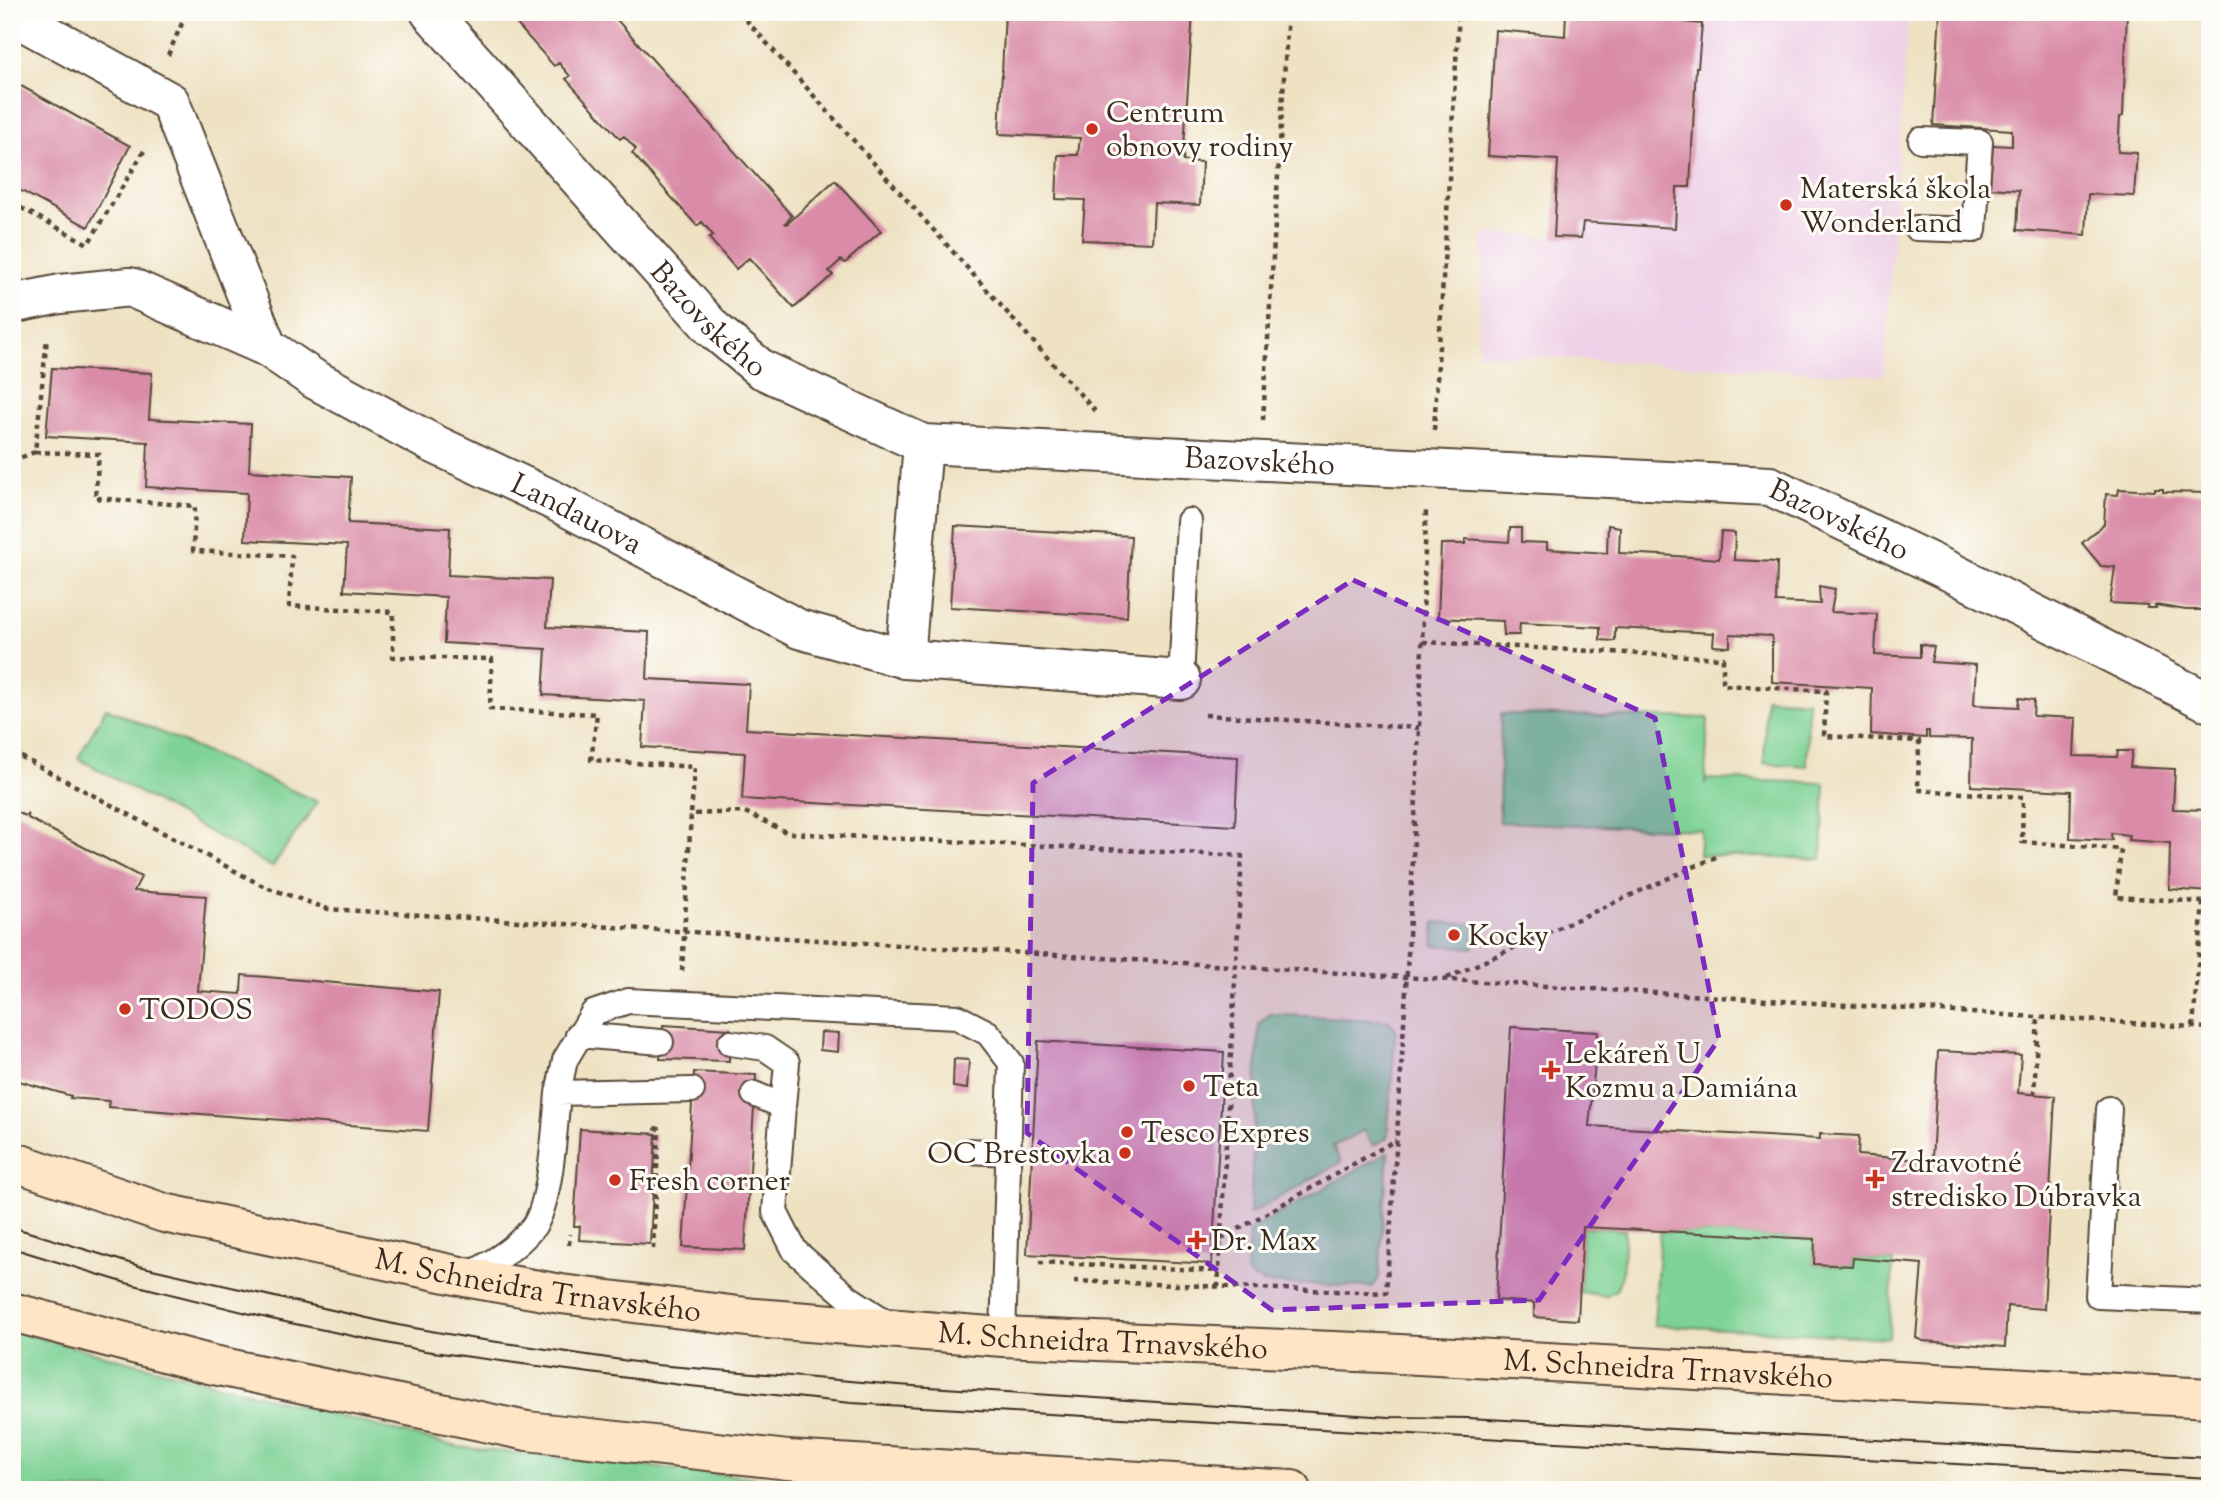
<svg xmlns="http://www.w3.org/2000/svg" width="2222" height="1502" viewBox="0 0 2222 1502" font-family="'Sorts Mill Goudy',serif">
	<style>
		.built { fill: #eed0e7 }
		.green { fill: #7ed295; stroke: #5c7e5a; stroke-width: 2 }
		.building { fill: #d98ba7 }
		.lines { fill: none; stroke-linecap: round; stroke-linejoin: round }
		.service-casing { stroke: #564637; stroke-width: 28 }
		.minor-casing { stroke: #564637; stroke-width: 42 }
		.secondary-casing { stroke: #564637; stroke-width: 42 }
		.path { stroke: #564637; stroke-width: 4.5; stroke-dasharray: 5 5; stroke-linecap: butt }
		.service { stroke: #fff; stroke-width: 24 }
		.minor { stroke: #fff; stroke-width: 38 }
		.secondary { stroke: #fde5c5; stroke-width: 38 }
		.tram { stroke: #3b2a1e; stroke-width: 2 }
		.marked { fill: #7b2cbf; fill-opacity: 0.2; stroke: #7b2cbf; stroke-width: 5; stroke-dasharray: 14 9; stroke-linejoin: round }
		.poi-dot { fill: #c8321e; stroke: #fdfcf7; stroke-width: 2.5 }
		.labels { text-anchor: middle; stroke-width: 6; stroke-linejoin: round; paint-order: stroke }
		.poi-label { font-size: 30px; fill: #3b2a1e; stroke: #fdfcf7; text-anchor: start }
		.street-label { font-size: 30px; fill: #3b2a1e; stroke: #fdfcf7 }
	</style>
	<rect width="100%" height="100%" fill="#fdfcf7"/>
	<filter id="ink" filterUnits="userSpaceOnUse"><feTurbulence type="fractalNoise" baseFrequency=".0143" numOctaves="2"/><feDisplacementMap in="SourceGraphic" scale="14" xChannelSelector="R" yChannelSelector="G"/><feConvolveMatrix kernelMatrix="1 2 1 2 8 2 1 2 1" color-interpolation-filters="sRGB"/></filter>
	<filter id="wash" filterUnits="userSpaceOnUse"><feTurbulence type="fractalNoise" baseFrequency=".00686" numOctaves="4" result="noise"/><feDisplacementMap in="SourceGraphic" scale="28" xChannelSelector="R" yChannelSelector="G"/><feGaussianBlur stdDeviation="1.57" result="paint"/><feColorMatrix in="noise" values="0 0 0 0 0 0 0 0 0 0 0 0 0 0 0 0 0 1.4 0 .05"/><feComposite in="paint" operator="in"/></filter>
	<g filter="url(#wash)">
		<rect width="100%" height="100%" fill="#eee2c3"/>
		<!-- built -->
		<path class="built" d="M 1686,12 L 1908,12 L 1884,376 L 1478,354 L 1484,233 L 1581,238 L 1583,222 L 1677,187 L 1690,187 L 1696,67 L 1698,66 L 1702,24 L 1685,22 Z"/>
		<!-- green -->
		<path class="green" d="M 1766,698 L 1808,701 L 1807,766 L 1764,763 Z
			M 106,708 L 318,802 L 272,867 L 78,758 Z
			M 1501,714 L 1708,718 L 1705,784 L 1706,779 L 1825,783 L 1822,859 L 1699,855 L 1701,830 L 1499,822 Z
			M 1435,922 L 1475,924 L 1474,948 L 1433,945 Z
			M 1270,1014 L 1389,1021 L 1396,1029 L 1387,1138 L 1373,1146 L 1364,1130 L 1333,1146 L 1341,1162 L 1250,1214 L 1259,1024 Z
			M 1388,1152 L 1379,1278 L 1372,1287 L 1264,1283 L 1259,1279 L 1253,1279 L 1246,1271 L 1250,1230 Z
			M 1583,1227 L 1625,1230 L 1622,1275 L 1616,1290 L 1605,1296 L 1580,1292 Z
			M 1660,1231 L 1815,1239 L 1814,1264 L 1852,1266 L 1853,1258 L 1893,1262 L 1889,1338 L 1654,1325 Z
			M 12,1331 L 458,1447 L 874,1490 L 12,1490 Z"/>
		<g id="blocks">
			<!-- building -->
			<path class="building" d="M 506,12 L 610,12 L 792,216 L 785,223 L 787,224 L 835,180 L 881,231 L 845,263 L 841,260 L 829,271 L 833,275 L 794,308 L 749,258 L 736,269 L 709,238 L 713,235 L 702,222 L 697,226 L 632,153 L 636,149 L 624,136 L 620,139 L 566,79 L 570,76 L 559,63 L 554,66 Z
				M 1005,12 L 1193,12 L 1183,161 L 1202,162 L 1200,205 L 1154,203 L 1152,243 L 1082,240 L 1085,200 L 1056,199 L 1058,155 L 1078,155 L 1080,138 L 999,134 Z
				M 1566,12 L 1686,12 L 1685,22 L 1702,24 L 1698,67 L 1696,67 L 1690,187 L 1677,187 L 1675,228 L 1583,222 L 1581,238 L 1554,237 L 1558,160 L 1488,156 L 1495,30 L 1565,36 Z
				M 1940,12 L 2127,12 L 2123,116 L 2120,117 L 2118,152 L 2137,153 L 2134,196 L 2088,194 L 2086,235 L 2017,230 L 2019,190 L 1990,188 L 1993,145 L 2012,146 L 2012,130 L 1933,125 Z
				M 12,81 L 130,146 L 88,227 L 12,186 Z
				M 52,368 L 152,373 L 149,419 L 251,424 L 249,471 L 351,477 L 348,523 L 450,528 L 448,575 L 550,580 L 547,627 L 649,632 L 647,679 L 749,684 L 746,729 L 1238,757 L 1235,826 L 742,799 L 745,753 L 642,747 L 645,701 L 543,695 L 546,649 L 444,643 L 446,597 L 344,591 L 347,545 L 245,540 L 247,493 L 146,487 L 148,442 L 46,436 Z
				M 2119,489 L 2155,491 L 2155,489 L 2163,489 L 2163,492 L 2210,493 L 2210,610 L 2186,610 L 2155,605 L 2156,608 L 2147,608 L 2148,605 L 2110,603 L 2115,567 L 2101,566 L 2082,543 L 2104,524 L 2106,494 L 2118,495 Z
				M 1608,525 L 1620,527 L 1619,553 L 1661,555 L 1719,559 L 1721,532 L 1735,533 L 1734,560 L 1777,562 L 1776,602 L 1820,604 L 1819,586 L 1835,589 L 1831,612 L 1877,614 L 1875,655 L 1920,657 L 1920,644 L 1934,647 L 1931,662 L 1976,665 L 1974,705 L 2018,707 L 2019,698 L 2034,700 L 2033,716 L 2076,718 L 2074,756 L 2117,757 L 2118,751 L 2132,751 L 2130,767 L 2175,769 L 2173,809 L 2210,810 L 2210,892 L 2169,889 L 2170,843 L 2128,840 L 2129,835 L 2111,833 L 2112,840 L 2070,838 L 2071,791 L 1971,786 L 1972,739 L 1929,738 L 1929,731 L 1926,731 L 1926,738 L 1871,734 L 1872,688 L 1772,682 L 1772,636 L 1730,634 L 1730,647 L 1713,646 L 1714,633 L 1615,628 L 1615,641 L 1600,640 L 1600,627 L 1520,623 L 1519,635 L 1504,635 L 1503,621 L 1438,618 L 1441,544 L 1465,544 L 1465,539 L 1509,542 L 1510,528 L 1521,528 L 1521,542 L 1547,543 L 1547,549 L 1607,553 Z
				M 955,526 L 1131,536 L 1127,617 L 950,607 Z
				M 12,810 L 25,816 L 27,814 L 28,818 L 141,877 L 134,891 L 206,896 L 198,991 L 241,994 L 242,975 L 439,992 L 428,1131 L 108,1107 L 109,1101 L 70,1098 L 71,1096 L 12,1079 Z
				M 663,1025 L 730,1029 L 729,1061 L 660,1059 Z
				M 1511,1027 L 1598,1032 L 1589,1126 L 1820,1139 L 1820,1134 L 1859,1136 L 1858,1155 L 1932,1161 L 1938,1051 L 2021,1055 L 2018,1093 L 2055,1096 L 2044,1309 L 2007,1306 L 2005,1347 L 1923,1341 L 1916,1338 L 1922,1264 L 1853,1258 L 1852,1266 L 1814,1264 L 1815,1239 L 1583,1227 L 1578,1320 L 1534,1317 L 1534,1303 L 1496,1300 Z
				M 821,1032 L 839,1033 L 838,1052 L 820,1050 Z
				M 1038,1041 L 1224,1052 L 1212,1264 L 1027,1254 Z
				M 954,1059 L 969,1060 L 967,1089 L 953,1087 Z
				M 694,1072 L 756,1075 L 745,1250 L 683,1247 Z
				M 580,1129 L 656,1134 L 650,1244 L 579,1240 L 580,1226 L 574,1226 Z"/>
		</g>
	</g>
	<g filter="url(#ink)">
		<use href="#blocks" fill-opacity="0" stroke="#564637" stroke-width="2"/>
		<g class="lines">
			<!-- service casing -->
			<g class="service-casing">
				<path id="service" d="M 1916,228 L 1974,230 L 1980,142 L 1921,140
					M 1181,680 L 1189,521
					M 578,1035 L 661,1042
					M 730,1043 L 765,1048 L 787,1063 L 783,1106
					M 558,1093 L 565,1060 L 593,1013 L 628,1001 L 957,1017 L 988,1033 L 1011,1063 L 1003,1337
					M 754,1094 L 783,1106 L 775,1212 L 795,1251 L 849,1298 L 889,1324
					M 2109,1109 L 2098,1296 L 2210,1301
					M 968,1151 L 1008,1153
					M 465,1277 C 490,1264 516,1249 534,1226 C 551,1202 555,1125 558,1093 L 692,1090"/>
			</g>
			<!-- minor casing -->
			<g class="minor-casing">
				<g id="minor">
					<path id="s1" d="M 430,12 L 713,329 L 761,369 L 923,444 L 1770,486 L 1955,574 L 2210,703"/>
					<path id="s2" d="M 12,15 L 170,102 L 267,347 L 314,379 L 432,443 L 555,501 L 799,629 L 905,659 L 1181,680"/>
					<path d="M 12,304 L 60,294 L 130,287 L 267,347"/>
					<path d="M 905,659 L 923,444"/>
				</g>
			</g>
			<!-- secondary casing -->
			<g class="secondary-casing">
				<g id="secondary">
					<path id="s3" d="M 12,1161 L 164,1213 L 465,1277 L 561,1294 L 755,1318 L 1003,1337 L 1381,1353 L 2210,1398"/>
					<path d="M 12,1312 L 209,1364 L 527,1431 L 788,1460 L 1292,1490"/>
				</g>
			</g>
			<!-- path -->
			<path class="path" d="M 739,12 L 1095,411
				M 168,55 L 187,12
				M 12,203 L 88,244 L 144,151
				M 1263,420 L 1288,12
				M 1434,430 L 1459,12
				M 35,452 L 99,454 L 95,498 L 195,506 L 193,551 L 292,556 L 289,606 L 393,612 L 393,657 L 492,659 L 490,709 L 597,714 L 591,760 L 695,767 L 691,814 L 745,812 L 788,833 L 1242,856 L 1218,1287
				M 12,461 L 35,452 L 47,338
				M 1423,642 L 1723,658 L 1723,685 L 1826,691 L 1824,736 L 1919,741 L 1918,790 L 2023,797 L 2022,842 L 2121,849 L 2116,897 L 2203,902
				M 1205,715 L 1419,728
				M 12,752 L 263,886 L 328,909 L 2210,1028
				M 682,971 L 691,814
				M 1447,978 L 1718,856
				M 2193,1027 L 2203,902 L 2210,902
				M 2034,1095 L 2038,1017
				M 1221,1239 L 1396,1140
				M 569,1245 L 570,1234
				M 653,1249 L 659,1129 L 654,1128
				M 1039,1262 L 1220,1271
				M 1074,1281 L 1386,1293 C 1405,1031 1420,770 1426,508"/>
			<!-- service -->
			<use href="#service" class="service"/>
			<!-- minor -->
			<use href="#minor" class="minor"/>
			<!-- secondary -->
			<use href="#secondary" class="secondary"/>
			<!-- tram -->
			<path class="tram" d="M 12,1227 L 139,1266 L 398,1325 L 470,1338 L 656,1365 L 898,1385 L 1389,1417 L 1468,1418 L 2210,1458
				M 12,1248 L 126,1283 L 271,1319 L 425,1351 L 681,1385 L 851,1403 L 2210,1478"/>
		</g>
	</g>
	<!-- marked area -->
	<path class="marked" d="M 1353,580 L 1655,718 L 1719,1039 L 1539,1300 L 1272,1310 L 1027,1133 L 1033,783 Z"/>
	<!-- markers -->
	<g class="poi-dot">
		<circle cx="1092" cy="129" r="7"/>
		<circle cx="1786" cy="205" r="7"/>
		<circle cx="1454" cy="935" r="7"/>
		<circle cx="125" cy="1009" r="7"/>
		<path d="M1547.5 1059.5h7v7h7v7h-7v7h-7v-7h-7v-7h7z"/>
		<circle cx="1189" cy="1086" r="7"/>
		<circle cx="1127" cy="1132" r="7"/>
		<circle cx="1125" cy="1153" r="7"/>
		<path d="M1871.5 1168.5h7v7h7v7h-7v7h-7v-7h-7v-7h7z"/>
		<circle cx="615" cy="1180" r="7"/>
		<path d="M1193.5 1229.5h7v7h7v7h-7v7h-7v-7h-7v-7h7z"/>
	</g>
	<g class="labels">
		<!-- poi labels -->
		<g class="poi-label">
			<text x="1106" y="122">Centrum<tspan x="1106" dy="34">obnovy rodiny</tspan></text>
			<text x="1800" y="198">Materská škola<tspan x="1800" dy="34">Wonderland</tspan></text>
			<text x="1468" y="945">Kocky</text>
			<text x="139" y="1019">TODOS</text>
			<text x="1565" y="1063">Lekáreň U<tspan x="1565" dy="34">Kozmu a Damiána</tspan></text>
			<text x="1203" y="1096">Teta</text>
			<text x="1141" y="1142">Tesco Expres</text>
			<text x="1111" y="1163" text-anchor="end">OC Brestovka</text>
			<text x="1891" y="1172">Zdravotné<tspan x="1891" dy="34">stredisko Dúbravka</tspan></text>
			<text x="629" y="1190">Fresh corner</text>
			<text x="1211" y="1250">Dr. Max</text>
		</g>
		<!-- street labels -->
		<g class="street-label">
			<text dy="10" stroke="none"><textPath href="#s1" startOffset="415">Bazovského</textPath></text>
			<text dy="10" stroke="none"><textPath href="#s1" startOffset="1003">Bazovského</textPath></text>
			<text dy="10" stroke="none"><textPath href="#s2" startOffset="796">Landauova</textPath></text>
			<text dy="10" stroke="none"><textPath href="#s1" startOffset="1591">Bazovského</textPath></text>
			<text dy="10" stroke="none"><textPath href="#s3" startOffset="542">M. Schneidra Trnavského</textPath></text>
			<text dy="10" stroke="none"><textPath href="#s3" startOffset="1110">M. Schneidra Trnavského</textPath></text>
			<text dy="10" stroke="none"><textPath href="#s3" startOffset="1676">M. Schneidra Trnavského</textPath></text>
		</g>
	</g>
	<!-- margin -->
	<rect width="2222" height="1502" fill="none" stroke="#fdfcf7" stroke-width="42"/>
</svg>
